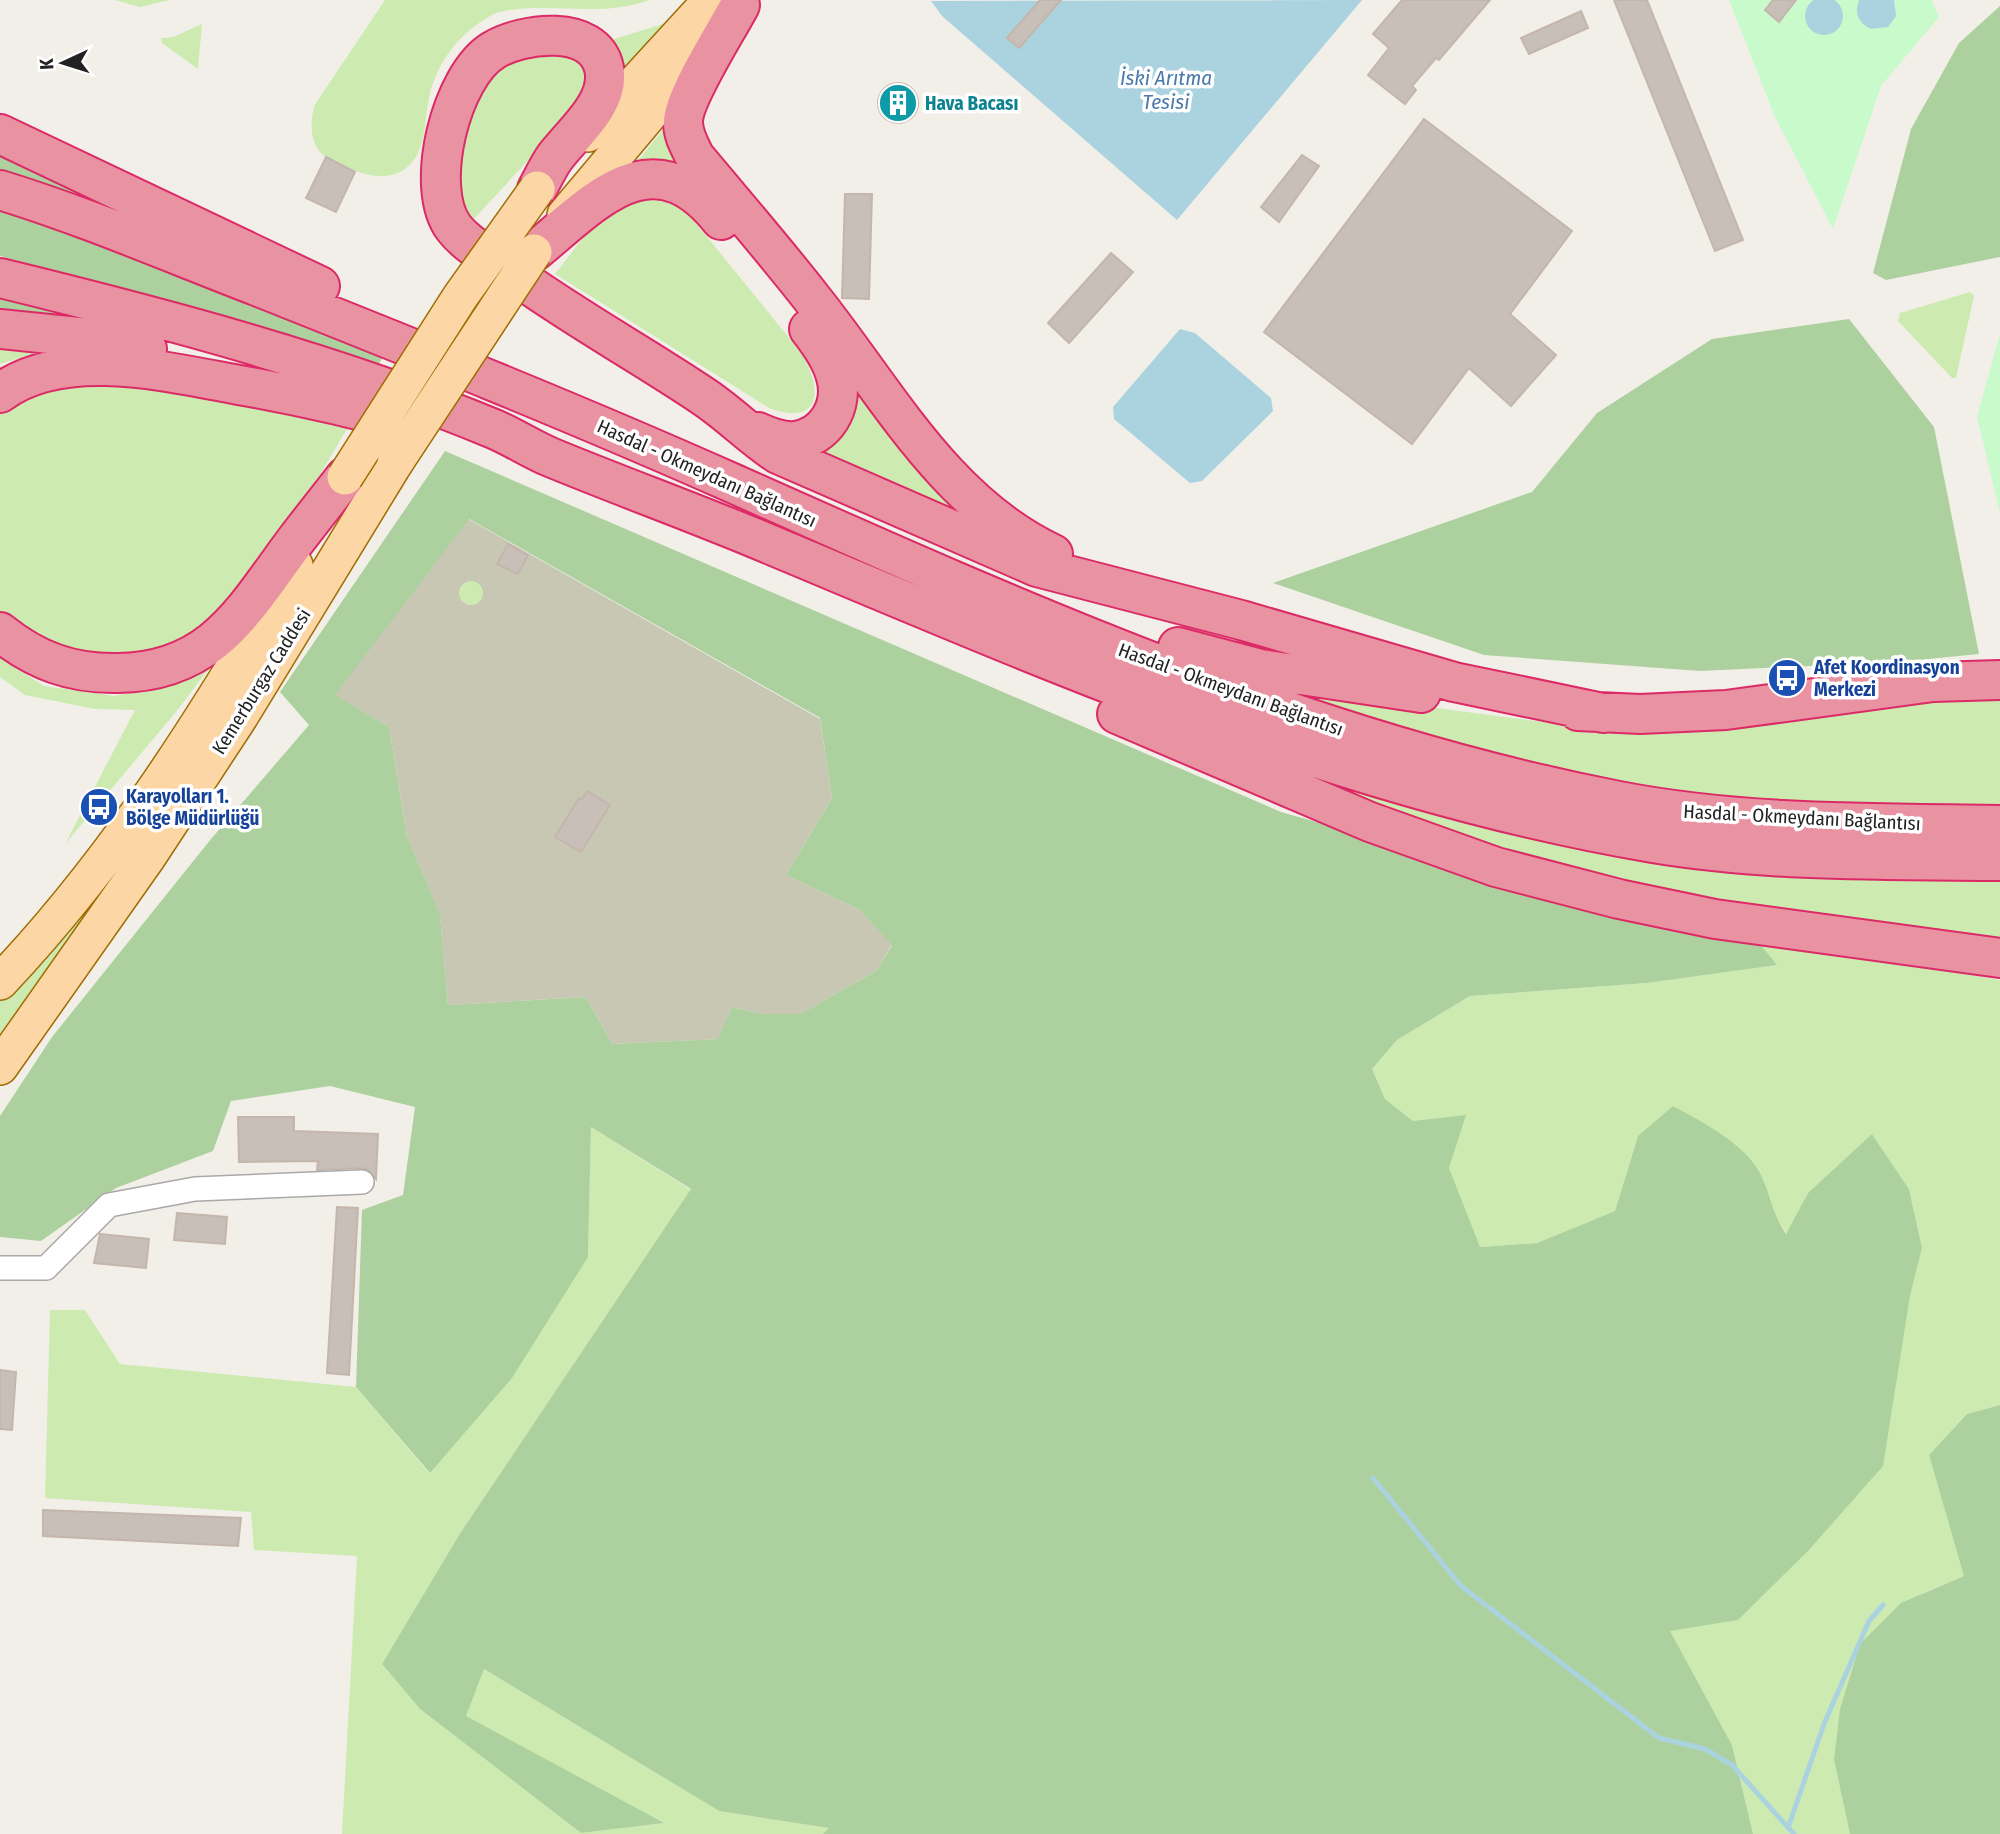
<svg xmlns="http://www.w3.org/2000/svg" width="2000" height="1834" viewBox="0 0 2000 1834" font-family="'Fira Sans Condensed',sans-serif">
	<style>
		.construction { fill: #c7c7b4 }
		.grass { fill: #cdebb0 }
		.forest { fill: #add19e; fill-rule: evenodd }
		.park { fill: #c8facc }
		.water { fill: #aad3df }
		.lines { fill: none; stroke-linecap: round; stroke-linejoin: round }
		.stream { stroke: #aad3df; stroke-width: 5 }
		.building { fill: #c7bfb8; stroke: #c4b6ab; stroke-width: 2 }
		.minor-casing { stroke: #a9a9a9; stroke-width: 26 }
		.primary-casing { stroke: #a06b00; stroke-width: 38 }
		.motorway-casing { stroke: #dc2a67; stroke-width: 42 }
		.minor { stroke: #fff; stroke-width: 23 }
		.primary { stroke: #fcd6a4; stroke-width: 35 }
		.motorway { stroke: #e892a2; stroke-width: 38 }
		.primary-bridge-casing { stroke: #a06b00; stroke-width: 38; stroke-linecap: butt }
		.primary-bridge { stroke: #fcd6a4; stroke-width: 35 }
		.labels { text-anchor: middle; stroke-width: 7; stroke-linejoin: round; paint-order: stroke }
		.culture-label { font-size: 19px; font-weight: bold; fill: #0d838f; stroke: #fff; text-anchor: start }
		.street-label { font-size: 19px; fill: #222; stroke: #fff }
		.transit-label { font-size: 19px; font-weight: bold; fill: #164399; stroke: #fff; text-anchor: start }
		.water-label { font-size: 21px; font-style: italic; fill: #4a7aab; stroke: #fff }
	</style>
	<rect width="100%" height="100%" fill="#f2efe9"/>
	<!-- construction -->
	<path class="construction" d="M 468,519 L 820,719 L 832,798 L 786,875 L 860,910 L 892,944 L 876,971 L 800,1014 L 762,1014 L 732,1007 L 719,1039 L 612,1044 L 586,997 L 448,1005 L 440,916 L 407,836 L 389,727 L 334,695 Z"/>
	<!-- grass -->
	<path class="grass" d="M 115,0 L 170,0 L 140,7 Z
		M 385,0 L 649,0 C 599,19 541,0 496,13 C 462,30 437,60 429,98 C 425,116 426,138 417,155 C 400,185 368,178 342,165 C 335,161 325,158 320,152 C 309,138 311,122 314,106 Z
		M 666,23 L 625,71 L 611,40 Z
		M 202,24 L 198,69 L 162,43 L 161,38 L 173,37 Z
		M 547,49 C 584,57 592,64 582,102 L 472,221 L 465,209 L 459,181 L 461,141 L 471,97 L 512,56 Z
		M 671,120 L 696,174 L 643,166 L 639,159 Z
		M 648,200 L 668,202 L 687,212 L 802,354 C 824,391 820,427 769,408 L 555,274 C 581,242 603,203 648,200 Z
		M 1970,292 L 1974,296 L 1956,378 L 1952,378 L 1898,321 L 1900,313 Z
		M 0,347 L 42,351 L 0,364 Z
		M 117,383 L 241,403 L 347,429 L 257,580 L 214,633 L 148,661 L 48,650 L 0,617 L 0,412 C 36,389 76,385 117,383 Z
		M 859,391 L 986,528 L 822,454 C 844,434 854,420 859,391 Z
		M459 593a12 12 0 1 1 24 0a12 12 0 1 1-24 0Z
		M 220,654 L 176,712 L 65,844 L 135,710 L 95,709 L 25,695 L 0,677 L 0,658 L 44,686 L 115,696 L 174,682 Z
		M 1270,686 L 1597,729 L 1694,731 L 1774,724 L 1891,705 L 2000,695 L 2000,806 C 1898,803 1794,806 1692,792 C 1548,772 1407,734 1270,686 Z
		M 1283,770 L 1500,830 L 1837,876 L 2000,881 L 2000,943 L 1623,883 L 1497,849 Z
		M 144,830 L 0,1045 L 0,1001 L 53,943 Z
		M 1755,938 L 2000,980 L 2000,1405 L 1967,1414 L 1929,1455 L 1965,1576 L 1925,1592 L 1834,1760 L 1850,1834 L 1753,1834 L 1732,1745 L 1669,1630 L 1910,1296 L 1922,1248 L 1909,1189 L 1873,1135 L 1808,1193 L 1787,1234 L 1774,1216 L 1760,1172 L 1638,1136 L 1615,1211 L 1537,1243 L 1480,1247 L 1413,1121 L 1385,1099 L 1372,1069 L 1397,1040 L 1470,996 L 1647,983 L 1776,965 Z
		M 591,1127 L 691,1190 L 459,1535 L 382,1664 L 420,1709 L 581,1833 L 663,1823 L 465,1716 L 484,1669 L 719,1811 L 830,1828 L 823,1834 L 342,1834 L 357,1556 L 254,1550 L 251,1512 L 45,1498 L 50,1310 L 85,1310 L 120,1364 L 356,1387 L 429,1473 L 588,1257 Z"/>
	<!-- forest -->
	<path class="forest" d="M 2000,6 L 2000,257 L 1886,280 L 1873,273 L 1911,129 L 1959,43 Z
		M 0,146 L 154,227 L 0,170 Z
		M 0,200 L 386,352 L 377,367 L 270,330 L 0,256 Z
		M 0,296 L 66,316 L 0,310 Z
		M 1849,319 L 1934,427 L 1979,654 L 1897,662 L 1700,671 L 1484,655 L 1273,583 L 1532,492 L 1597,413 L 1712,339 Z
		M 445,451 L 1281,812 L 1518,879 L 1755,938 L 1777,965 L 1647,983 L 1470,996 L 1397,1040 L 1372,1069 L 1385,1099 L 1413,1121 L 1466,1115 L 1449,1168 L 1480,1247 L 1537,1243 L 1615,1211 L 1638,1136 L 1673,1106 C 1701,1121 1745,1144 1760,1173 C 1771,1195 1771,1212 1786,1234 L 1808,1193 L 1872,1134 L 1909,1189 L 1922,1248 L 1910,1296 L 1883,1466 L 1808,1551 L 1738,1620 L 1670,1631 L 1732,1745 L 1753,1834 L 823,1834 L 829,1828 L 719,1811 L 484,1669 L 466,1716 L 664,1823 L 581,1833 L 420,1709 L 382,1664 L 459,1535 L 691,1189 L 591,1127 L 588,1257 L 512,1378 L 430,1473 L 356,1387 L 362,1210 L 403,1195 L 415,1107 L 330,1086 L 231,1101 L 213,1151 L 116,1188 L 41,1241 L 0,1237 L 0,1116 L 52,1037 L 211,839 L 309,725 L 280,692 ZM 469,519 L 820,718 L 832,798 L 786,875 L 860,910 L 892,945 L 876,971 L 800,1014 L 762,1014 L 732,1007 L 718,1039 L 612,1044 L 586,997 L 448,1005 L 440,915 L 407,836 L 389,727 L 335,695 Z
		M 2000,1405 L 2000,1834 L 1850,1834 L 1834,1760 L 1840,1709 L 1860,1644 L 1901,1603 L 1964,1576 L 1929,1455 L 1967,1414 Z"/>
	<!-- park -->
	<path class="park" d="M 1729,0 L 1932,0 L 1939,17 L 1881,86 L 1833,229 L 1775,117 Z
		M 2000,334 L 2000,513 L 1977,417 Z"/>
	<!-- water -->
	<path class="water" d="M1805 16a19 19 0 1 1 38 0a19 19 0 1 1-38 0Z
		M 1362,0 L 1177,220 L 942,16 L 931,1 Z
		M 1894,0 L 1896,16 L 1888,27 L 1871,29 C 1858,23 1854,13 1859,0 Z
		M 1180,329 L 1195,333 L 1271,398 L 1273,411 L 1202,481 L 1190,483 L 1114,419 L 1113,407 Z"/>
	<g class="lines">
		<!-- stream -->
		<path class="stream" d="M 1373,1478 L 1461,1586 L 1659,1738 L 1705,1749 L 1732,1765 L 1794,1834
			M 1788,1828 L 1824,1724 L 1869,1621 L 1883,1605"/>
	</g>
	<!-- building -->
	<path class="building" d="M 1040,0 L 1061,0 L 1019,48 L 1007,38 Z
		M 1402,0 L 1490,0 L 1439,60 L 1436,58 L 1412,86 L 1416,90 L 1405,104 L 1368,75 L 1389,48 L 1373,34 Z
		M 1614,0 L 1647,0 L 1743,240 L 1715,251 Z
		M 1773,0 L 1796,0 L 1779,22 L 1765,10 Z
		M 1581,11 L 1588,28 L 1529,54 L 1521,38 Z
		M878 103a20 20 0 1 1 40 0a20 20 0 1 1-40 0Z
		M 1424,119 L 1572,231 L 1510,314 L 1556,355 L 1511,406 L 1469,368 L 1412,444 L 1264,332 Z
		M 1302,155 L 1319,166 L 1279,222 L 1261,207 Z
		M 326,157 L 355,172 L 336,212 L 306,198 Z
		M 845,194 L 872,194 L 869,299 L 842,298 Z
		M 1111,253 L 1133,272 L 1069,343 L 1048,323 Z
		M 508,544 L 528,555 L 518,574 L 497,564 Z
		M 587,791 L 610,805 L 581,852 L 555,837 L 579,798 L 582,799 Z
		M 238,1117 L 294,1117 L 294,1131 L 378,1134 L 376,1179 L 369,1170 L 362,1168 L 317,1170 L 318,1161 L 239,1162 Z
		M 337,1207 L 358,1208 L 349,1375 L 327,1373 Z
		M 177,1213 L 227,1217 L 225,1244 L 174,1240 Z
		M 100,1234 L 149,1239 L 146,1268 L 94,1263 Z
		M 0,1370 L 16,1372 L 12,1430 L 0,1429 Z
		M 43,1510 L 241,1518 L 238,1546 L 43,1536 Z"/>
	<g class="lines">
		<!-- minor casing -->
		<g class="minor-casing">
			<path id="minor" d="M 0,1268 L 46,1268 L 109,1205 L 195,1189 L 362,1182"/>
		</g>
		<!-- primary casing -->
		<g class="primary-casing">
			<path id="primary" d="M 588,134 L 711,0
				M 565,215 L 707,46
				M 0,982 C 120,855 207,715 295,565
				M 0,1067 L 148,857 L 238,720 L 395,463"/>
		</g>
		<!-- motorway casing -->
		<g class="motorway-casing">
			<path id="motorway" d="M 740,5 C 727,30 683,98 683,122 C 683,135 689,145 695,157 C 735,205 776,252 814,301 C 885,390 944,503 1053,554
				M 0,134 L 320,286
				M 537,189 C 543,178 548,167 555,157 C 574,132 612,102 604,68 C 594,23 522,33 494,50 C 451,75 423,188 454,228 C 467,245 490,257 508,270 C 571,316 639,353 703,396 C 730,414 752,437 778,454 L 1037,567 L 1241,620 L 1454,682 L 1603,713
				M 0,190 C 88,217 173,254 259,287 C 417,350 575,413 730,482 C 1017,610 1308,741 1619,801 C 1743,825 1873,823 2000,825
				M 534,252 C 594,203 652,134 721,220
				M 0,278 C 164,318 338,364 494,429 C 513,437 531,449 550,457 C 625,488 701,515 776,547 C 1061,666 1345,791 1653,843 C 1767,862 1884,860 2000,861
				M 0,329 L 88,338 L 147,349
				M 0,393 C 63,346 168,372 239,385 C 297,395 354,408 411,424
				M 758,432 C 769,437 783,442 795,441 C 826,437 844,406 836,377 C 832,360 820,343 809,329
				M 0,632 C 36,661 72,674 118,673 C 214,672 245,608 296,540 C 312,519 329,498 345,477
				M 1178,647 L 1261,669 L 1421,693
				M 1578,711 L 1640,714 L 1726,710 L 1933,682 L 2000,680
				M 1117,714 L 1370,822 L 1496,867 L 1619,899 L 1715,919 L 2000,958"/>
		</g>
		<!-- minor -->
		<use href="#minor" class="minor"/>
		<!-- primary -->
		<use href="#primary" class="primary"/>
		<!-- motorway -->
		<use href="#motorway" class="motorway"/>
		<!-- primary-bridge casing -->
		<g class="primary-bridge-casing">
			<path id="primary-bridge" d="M 395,463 L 534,252
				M 345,477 L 460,297 L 537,189"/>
		</g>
		<!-- primary-bridge -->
		<use href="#primary-bridge" class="primary-bridge"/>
	</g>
	<!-- icons -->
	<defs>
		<g id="building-disc" transform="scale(2.0125)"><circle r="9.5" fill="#0f9aa8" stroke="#fff"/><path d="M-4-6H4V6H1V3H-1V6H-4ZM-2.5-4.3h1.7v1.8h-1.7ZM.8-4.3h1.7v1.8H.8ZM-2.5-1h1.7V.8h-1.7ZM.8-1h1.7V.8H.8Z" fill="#fff"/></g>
		<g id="bus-disc" transform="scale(2.0125)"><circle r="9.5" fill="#1a4fb4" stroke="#fff"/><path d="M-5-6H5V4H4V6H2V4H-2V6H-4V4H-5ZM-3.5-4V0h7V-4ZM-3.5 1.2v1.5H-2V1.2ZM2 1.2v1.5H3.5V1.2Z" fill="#fff"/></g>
	</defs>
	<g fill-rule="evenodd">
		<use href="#building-disc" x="898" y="103"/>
		<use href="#bus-disc" x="1787" y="678"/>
		<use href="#bus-disc" x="99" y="807"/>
	</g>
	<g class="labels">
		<!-- culture labels -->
		<g class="culture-label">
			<text x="925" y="110">Hava Bacası</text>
		</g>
		<!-- street labels -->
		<g class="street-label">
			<text transform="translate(707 473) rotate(24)" y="7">Hasdal - Okmeydanı Bağlantısı</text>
			<text transform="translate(261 681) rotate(-58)" y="7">Kemerburgaz Caddesi</text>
			<text transform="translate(1231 689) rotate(20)" y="7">Hasdal - Okmeydanı Bağlantısı</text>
			<text transform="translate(1802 817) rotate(3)" y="7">Hasdal - Okmeydanı Bağlantısı</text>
		</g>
		<!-- transit labels -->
		<g class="transit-label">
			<text x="1814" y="674">Afet Koordinasyon<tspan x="1814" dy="22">Merkezi</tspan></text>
			<text x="126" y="803">Karayolları 1.<tspan x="126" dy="22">Bölge Müdürlüğü</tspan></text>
		</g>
		<!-- water labels -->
		<g class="water-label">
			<text x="1166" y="85">İski Arıtma<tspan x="1166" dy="24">Tesisi</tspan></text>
		</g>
	</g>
	<!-- north arrow -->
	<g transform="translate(63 63) rotate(266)" stroke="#ffffff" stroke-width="5" paint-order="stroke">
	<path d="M0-5L12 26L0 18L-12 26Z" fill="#222222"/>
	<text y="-10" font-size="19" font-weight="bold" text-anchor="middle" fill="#222222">K</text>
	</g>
</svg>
